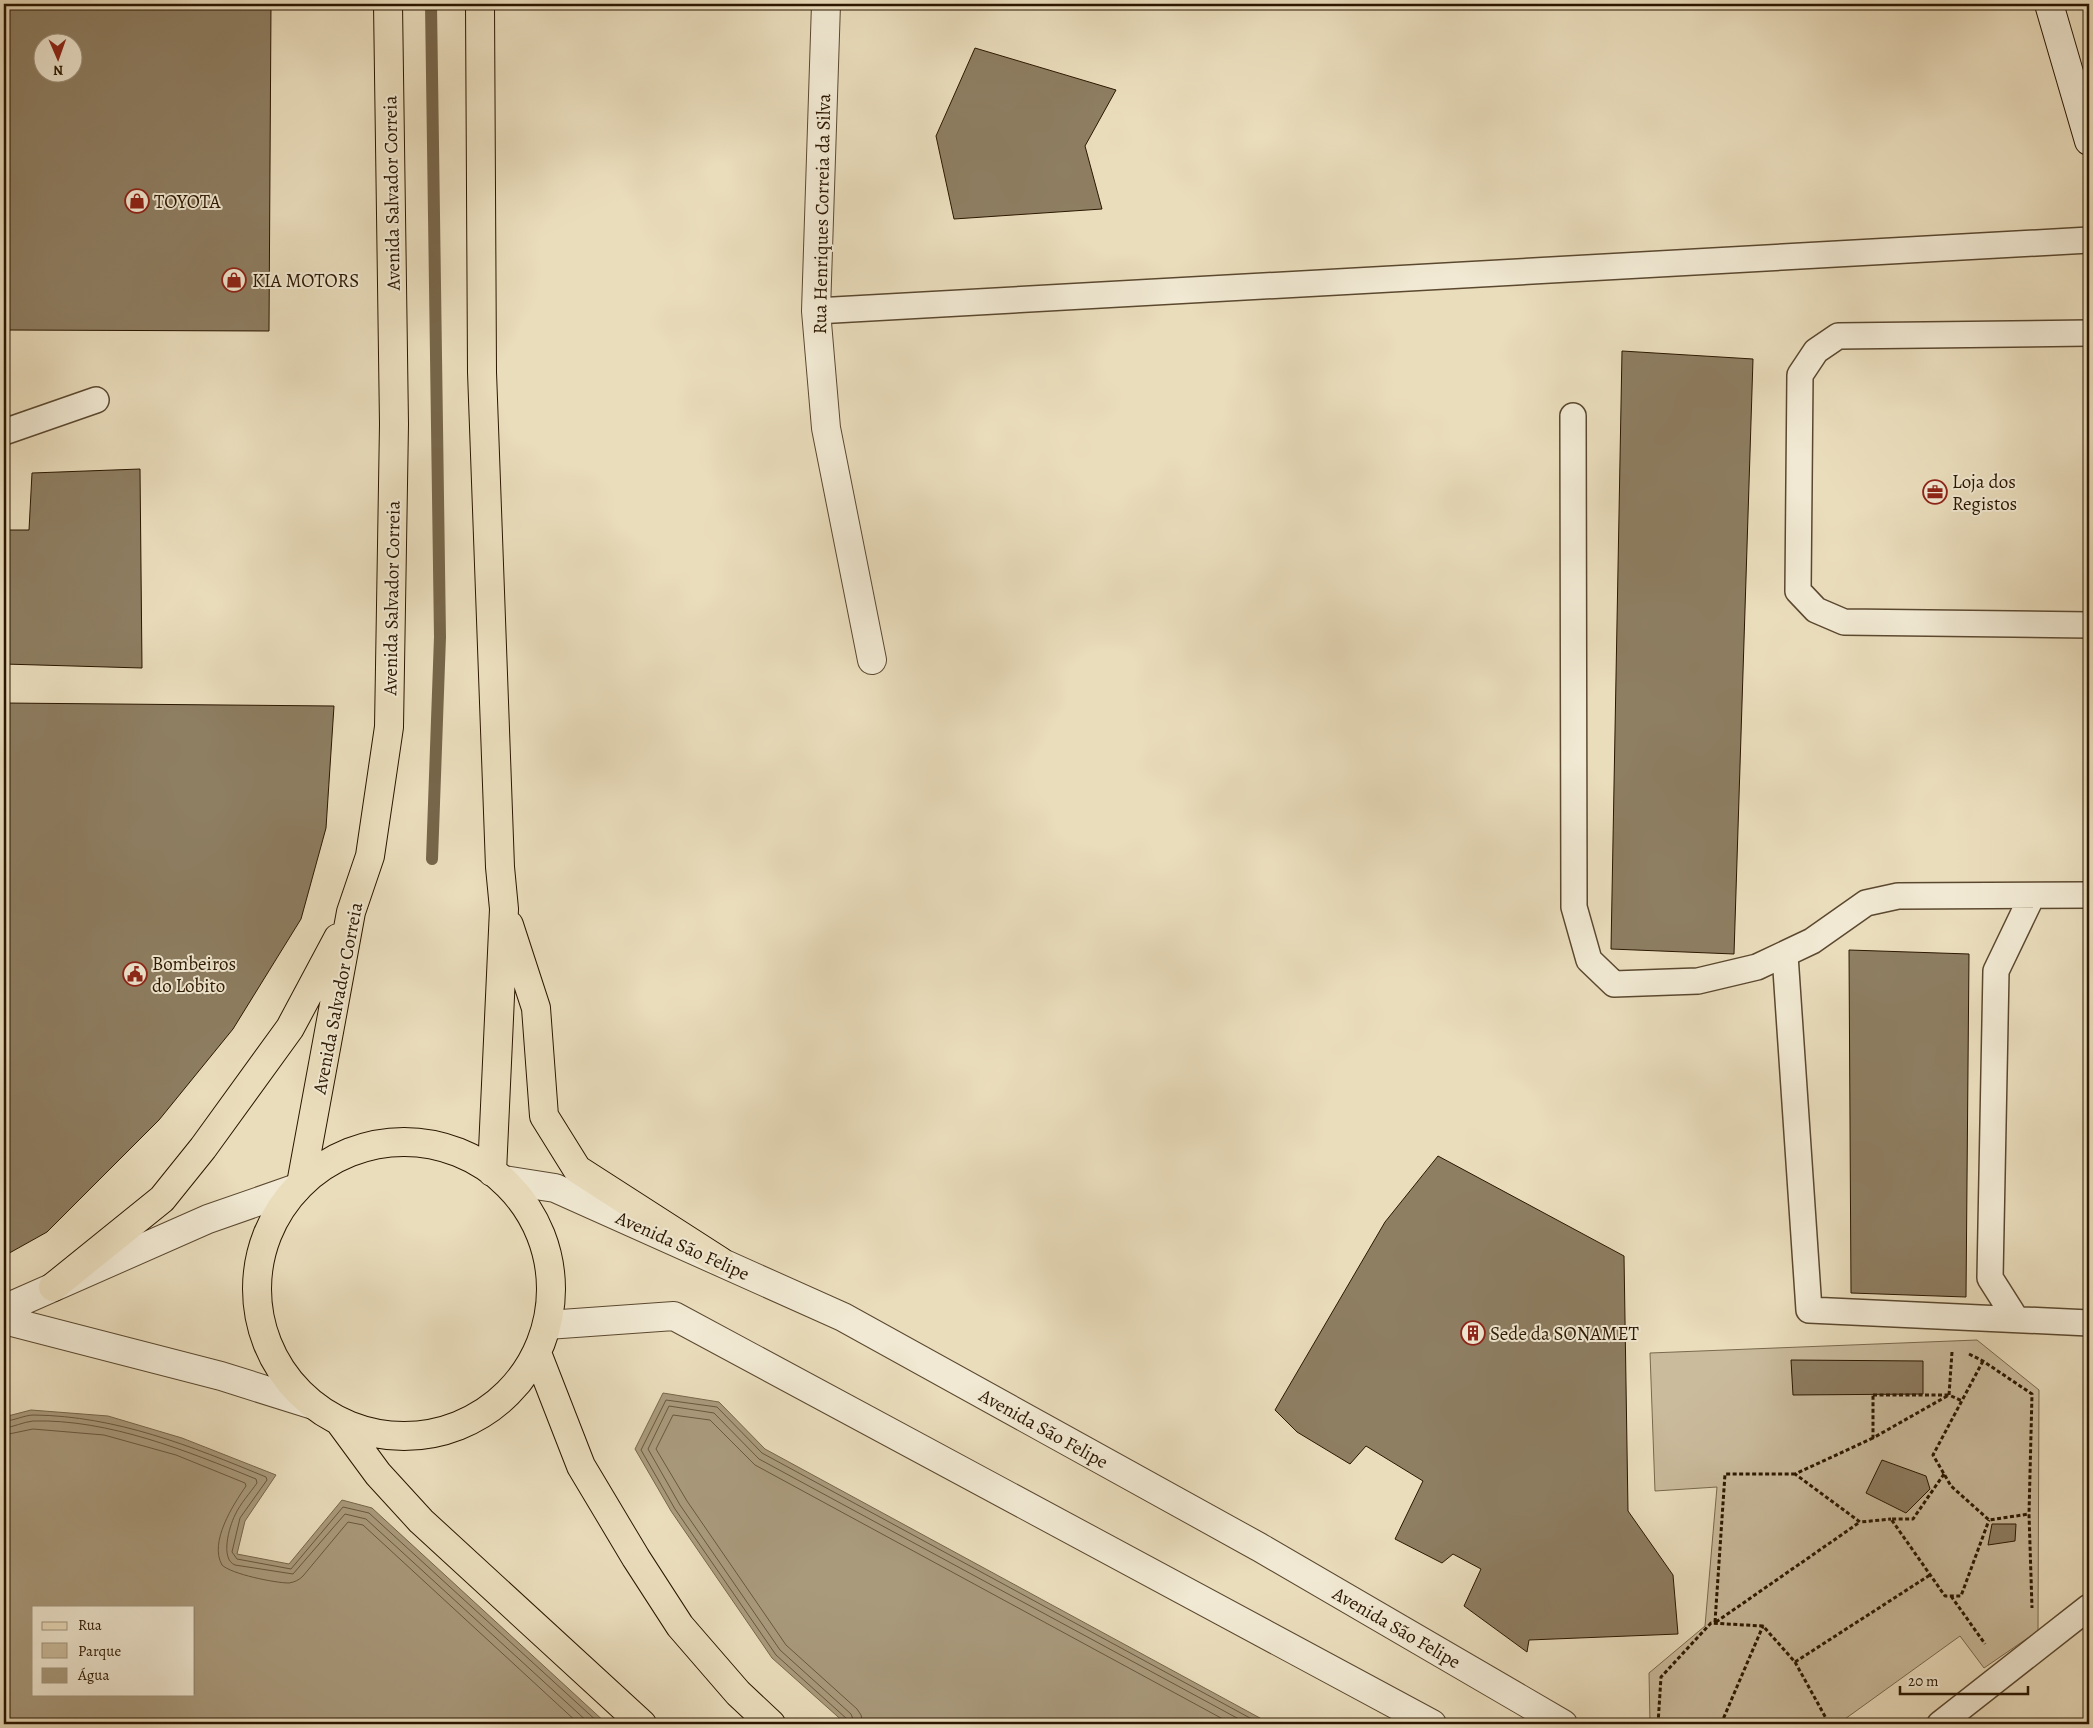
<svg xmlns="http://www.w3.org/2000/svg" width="2093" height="1728" viewBox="0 0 2093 1728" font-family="Alegreya,serif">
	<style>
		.green { fill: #cabb9c; stroke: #7a694e }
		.water { fill: #a99a7c; stroke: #77664a; fill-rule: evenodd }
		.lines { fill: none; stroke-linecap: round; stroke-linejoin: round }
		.shore { stroke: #6a583e; stroke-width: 1 }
		.stream { stroke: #77664a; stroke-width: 12 }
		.building { fill: #8e7e62; stroke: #2b1700; fill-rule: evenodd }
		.service-casing { stroke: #5b482f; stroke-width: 28 }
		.minor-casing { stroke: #5b482f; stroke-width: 30 }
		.tertiary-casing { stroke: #5b482f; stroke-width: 30 }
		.secondary-casing { stroke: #2b1700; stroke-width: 30 }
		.primary-casing { stroke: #2b1700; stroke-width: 30 }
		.path { stroke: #2b1700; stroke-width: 3; stroke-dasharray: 4 2.5; stroke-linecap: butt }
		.service { stroke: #f1e9d3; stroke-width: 25 }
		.minor { stroke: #f1e9d3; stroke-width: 28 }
		.tertiary { stroke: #f1e9d3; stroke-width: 28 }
		.secondary { stroke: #f1e9d3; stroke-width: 28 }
		.primary { stroke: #eaddbc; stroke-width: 28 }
		.labels { text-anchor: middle; stroke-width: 4; stroke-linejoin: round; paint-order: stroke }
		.street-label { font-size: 19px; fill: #2b1700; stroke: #f1e9d3 }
		.poi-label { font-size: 19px; fill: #2b1700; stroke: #f1e9d3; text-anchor: start }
	</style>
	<rect width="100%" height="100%" fill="#eaddbc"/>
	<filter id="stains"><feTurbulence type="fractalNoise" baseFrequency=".004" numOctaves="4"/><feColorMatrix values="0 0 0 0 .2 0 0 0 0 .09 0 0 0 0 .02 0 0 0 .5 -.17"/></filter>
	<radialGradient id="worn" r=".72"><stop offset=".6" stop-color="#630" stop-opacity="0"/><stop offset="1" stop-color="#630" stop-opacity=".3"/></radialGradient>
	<!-- green -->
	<path class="green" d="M 1977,1340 L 2039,1390 L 2038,1631 L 1984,1668 L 1960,1636 L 1838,1724 L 1650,1724 L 1649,1673 L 1705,1626 L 1717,1487 L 1655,1491 L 1650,1353 Z"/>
	<!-- water -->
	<path class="water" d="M 663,1393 L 719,1402 L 765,1449 L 1271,1724 L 846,1724 L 772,1658 L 671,1511 L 635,1449 Z
		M 31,1410 L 108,1416 L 182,1438 L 276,1475 L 245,1521 L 237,1554 L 289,1564 L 342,1500 L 372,1508 L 607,1724 L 4,1724 L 4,1417 ZM 34,1607 L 194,1607 L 194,1694 L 34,1694 Z"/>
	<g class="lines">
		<!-- shore -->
		<path class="shore" d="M 4,1421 C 14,1421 24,1415 34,1415 C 116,1416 191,1446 266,1477 L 267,1480 L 240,1518 L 232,1552 L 237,1559 L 291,1569 L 343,1507 L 369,1513 L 600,1724
			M 4,1428 C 14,1427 23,1422 33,1421 C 109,1419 187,1451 256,1479 L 257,1483 C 250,1493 240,1504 235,1515 C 229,1527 220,1559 235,1565 L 293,1574 L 345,1514 L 366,1519 L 590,1724
			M 4,1435 L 33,1429 L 104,1435 L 176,1455 L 245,1483 L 246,1486 C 233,1505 209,1542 222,1565 C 231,1574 275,1583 289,1583 C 295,1582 299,1580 303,1576 L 348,1522 L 363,1525 L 579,1724
			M 849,1724 L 847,1719 L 776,1655 L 675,1509 L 641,1450 L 666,1400 L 717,1407 L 762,1453 L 1261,1724
			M 855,1724 L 851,1714 L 780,1650 L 680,1505 L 648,1449 L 669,1406 L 714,1413 L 759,1459 L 1248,1724
			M 863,1724 L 861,1715 L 857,1709 L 786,1645 L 687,1501 L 656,1449 L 673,1415 L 710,1420 L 755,1465 L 1232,1724"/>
		<!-- stream -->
		<path class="stream" d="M 431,4 L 440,637 L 432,859"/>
	</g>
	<!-- building -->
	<path class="building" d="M 4,4 L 271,4 L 269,331 L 4,330 ZM 42,42 L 72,42 L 72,72 L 42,72 Z
		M 975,48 L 1116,90 L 1085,146 L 1102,209 L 954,219 L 936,136 Z
		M 1622,351 L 1753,359 L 1734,954 L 1611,949 Z
		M 140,469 L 142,668 L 4,664 L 4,530 L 29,530 L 32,473 Z
		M 4,703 L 334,706 L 326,828 L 301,919 L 233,1029 L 159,1120 L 47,1232 L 4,1256 Z
		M 1849,950 L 1969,954 L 1966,1297 L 1851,1293 Z
		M 1438,1156 L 1624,1256 L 1628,1511 L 1673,1575 L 1678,1634 L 1529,1640 L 1527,1652 L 1464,1606 L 1481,1569 L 1453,1554 L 1442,1563 L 1395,1539 L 1423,1481 L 1366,1446 L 1350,1464 L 1297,1432 L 1275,1410 L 1385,1222 Z
		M 1791,1360 L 1923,1361 L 1923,1394 L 1793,1395 Z
		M 1882,1460 L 1926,1476 L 1930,1489 L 1906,1513 L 1866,1493 Z
		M 1992,1524 L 2016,1524 L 2015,1541 L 1988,1545 Z"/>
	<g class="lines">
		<!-- service casing -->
		<g class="service-casing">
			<path id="service" d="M 816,311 L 2089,240
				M 2089,333 L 1838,336 L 1816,351 L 1800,375 L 1798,591 L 1816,610 L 1844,622 L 2089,625
				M 1573,416 L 1574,907 L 1589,960 L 1614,984 L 1698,981 L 1757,967 L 1812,941 L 1866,903 L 1898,896 L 2089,895
				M 4,432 L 96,400
				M 1785,955 L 1809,1310 L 2089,1323
				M 2016,1319 L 1990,1278 L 1996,971 L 2032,896
				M 1940,1724 L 2089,1607"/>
		</g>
		<!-- minor casing -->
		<g class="minor-casing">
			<path id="minor" d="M 826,4 L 816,311 L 826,428 L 872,660"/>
		</g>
		<!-- tertiary casing -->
		<g class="tertiary-casing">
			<path id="tertiary" d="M 503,1180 L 555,1188 L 843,1317 L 1259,1547 L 1563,1724
				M 4,1309 L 208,1219 L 297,1188
				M 4,1320 L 221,1376 L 313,1405
				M 547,1325 L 674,1316 L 1432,1724"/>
		</g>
		<!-- secondary casing -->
		<g class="secondary-casing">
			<path id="secondary" d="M 2049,4 L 2089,141"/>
		</g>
		<!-- primary casing -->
		<g class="primary-casing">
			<path id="primary" d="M 480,4 L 482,372 L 500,867 L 504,909 L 492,1172
				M 509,925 L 536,1008 L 544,1116 L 577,1169 L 720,1261
				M257 1289a147 147 0 1 1 294 0a147 147 0 1 1-294 0Z
				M 301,1184 L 351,912 L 370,856 L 389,727 L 394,424 L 388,4
				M 53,1287 L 162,1199 L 203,1148 L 290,1028 L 338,938
				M 537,1353 L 581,1466 L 636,1558 L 680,1626 L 738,1693 L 771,1724
				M 339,1421 L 378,1474 L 421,1521 L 642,1724"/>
		</g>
		<!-- path -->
		<path class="path" d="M 1952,1352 L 1949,1395 L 1962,1401
			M 1969,1354 L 1983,1361 L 2032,1394 L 2029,1514 L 2032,1608
			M 1983,1361 L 1933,1455 L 1951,1486 L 1989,1520 L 2029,1514
			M 1873,1395 L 1949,1395 L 1873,1438 Z
			M 1873,1438 L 1795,1474 L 1860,1522 L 1891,1519
			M 1944,1474 L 1913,1519 L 1891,1519 L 1945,1596 L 1961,1596 L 1989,1520
			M 1951,1596 L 1985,1644
			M 1715,1622 L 1725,1474 L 1795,1474
			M 1716,1622 L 1860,1522
			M 1795,1662 L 1827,1720 L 1821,1724
			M 1658,1724 L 1661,1677 L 1711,1623 L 1763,1626 L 1795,1662 L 1930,1575
			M 1721,1724 L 1763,1626"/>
		<!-- service -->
		<use href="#service" class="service"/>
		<!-- minor -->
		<use href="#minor" class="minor"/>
		<!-- tertiary -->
		<use href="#tertiary" class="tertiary"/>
		<!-- secondary -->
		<use href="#secondary" class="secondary"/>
		<!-- primary -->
		<use href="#primary" class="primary"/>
	</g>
	<!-- icons -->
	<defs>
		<g id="shop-ring" transform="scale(1.25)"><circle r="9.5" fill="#f1e9d3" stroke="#8f2418" stroke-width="1.5"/><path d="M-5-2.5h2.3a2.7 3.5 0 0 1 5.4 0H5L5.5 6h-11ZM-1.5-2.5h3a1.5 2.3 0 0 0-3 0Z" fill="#8f2418"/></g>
		<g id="office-ring" transform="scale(1.25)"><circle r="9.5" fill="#f1e9d3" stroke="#8f2418" stroke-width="1.5"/><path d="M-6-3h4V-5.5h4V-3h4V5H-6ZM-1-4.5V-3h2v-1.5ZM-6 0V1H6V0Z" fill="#8f2418"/></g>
		<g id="civic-ring" transform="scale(1.25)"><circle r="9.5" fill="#f1e9d3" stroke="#8f2418" stroke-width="1.5"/><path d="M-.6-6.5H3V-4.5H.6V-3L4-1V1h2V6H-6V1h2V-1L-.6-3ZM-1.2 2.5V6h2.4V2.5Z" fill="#8f2418"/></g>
		<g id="building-ring" transform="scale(1.25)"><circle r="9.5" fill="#f1e9d3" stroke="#8f2418" stroke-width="1.5"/><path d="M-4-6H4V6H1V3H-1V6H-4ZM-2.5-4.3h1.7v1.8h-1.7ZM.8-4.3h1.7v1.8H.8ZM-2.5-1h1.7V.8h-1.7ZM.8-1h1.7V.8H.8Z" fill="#8f2418"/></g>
	</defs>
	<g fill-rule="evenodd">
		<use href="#shop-ring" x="137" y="201"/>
		<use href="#shop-ring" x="234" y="280"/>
		<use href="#office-ring" x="1935" y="492"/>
		<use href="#civic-ring" x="135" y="974"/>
		<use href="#building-ring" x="1473" y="1333"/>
	</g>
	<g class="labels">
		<!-- street labels -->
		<g class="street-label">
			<text transform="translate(391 193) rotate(-91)" y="7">Avenida Salvador Correia</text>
			<text transform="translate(821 214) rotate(-89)" y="7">Rua Henriques Correia da Silva</text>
			<text transform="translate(391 598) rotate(-89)" y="7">Avenida Salvador Correia</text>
			<text transform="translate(337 998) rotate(-79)" y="7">Avenida Salvador Correia</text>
			<text transform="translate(683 1245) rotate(24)" y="7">Avenida São Felipe</text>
			<text transform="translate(1044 1428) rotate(29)" y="7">Avenida São Felipe</text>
			<text transform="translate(1397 1627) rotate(30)" y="7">Avenida São Felipe</text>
		</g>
		<!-- poi labels -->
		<g class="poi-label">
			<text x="154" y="208">TOYOTA</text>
			<text x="252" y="287">KIA MOTORS</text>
			<text x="1952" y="488">Loja dos<tspan x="1952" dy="22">Registos</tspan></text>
			<text x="152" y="970">Bombeiros<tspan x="152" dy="22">do Lobito</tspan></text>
			<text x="1490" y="1340">Sede da SONAMET</text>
		</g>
	</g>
	<!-- margin -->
	<rect width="2093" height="1728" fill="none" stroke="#eaddbc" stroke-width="20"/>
	<rect x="5" y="5" width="2083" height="1718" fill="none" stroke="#2b1700" stroke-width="2.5"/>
	<rect x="10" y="10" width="2073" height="1708" fill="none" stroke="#2b1700"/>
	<!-- legend -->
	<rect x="32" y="1606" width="162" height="90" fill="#f1e9d3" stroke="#a2957f"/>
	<rect x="42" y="1622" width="25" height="8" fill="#eaddbc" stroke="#a2957f"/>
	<text x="78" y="1630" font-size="15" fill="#2b1700">Rua</text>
	<rect x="42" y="1643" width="25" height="15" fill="#cabb9c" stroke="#a2957f"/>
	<text x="78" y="1656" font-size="15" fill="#2b1700">Parque</text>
	<rect x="42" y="1668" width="25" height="15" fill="#a99a7c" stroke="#a2957f"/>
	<text x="78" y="1680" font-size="15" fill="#2b1700">Água</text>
	<!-- north arrow -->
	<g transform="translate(58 58) rotate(178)"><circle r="24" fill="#f1e9d3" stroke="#a2957f"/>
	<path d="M0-4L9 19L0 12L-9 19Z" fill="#8f2418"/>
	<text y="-8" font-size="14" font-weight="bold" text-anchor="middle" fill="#2b1700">N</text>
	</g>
	<!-- scale -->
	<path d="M1900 1686v8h128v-8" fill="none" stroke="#2b1700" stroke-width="2.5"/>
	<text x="1908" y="1686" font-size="15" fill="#2b1700" stroke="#f1e9d3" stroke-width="4" paint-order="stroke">20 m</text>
	<rect width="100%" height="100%" filter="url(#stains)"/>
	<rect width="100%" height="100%" fill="url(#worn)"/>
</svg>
